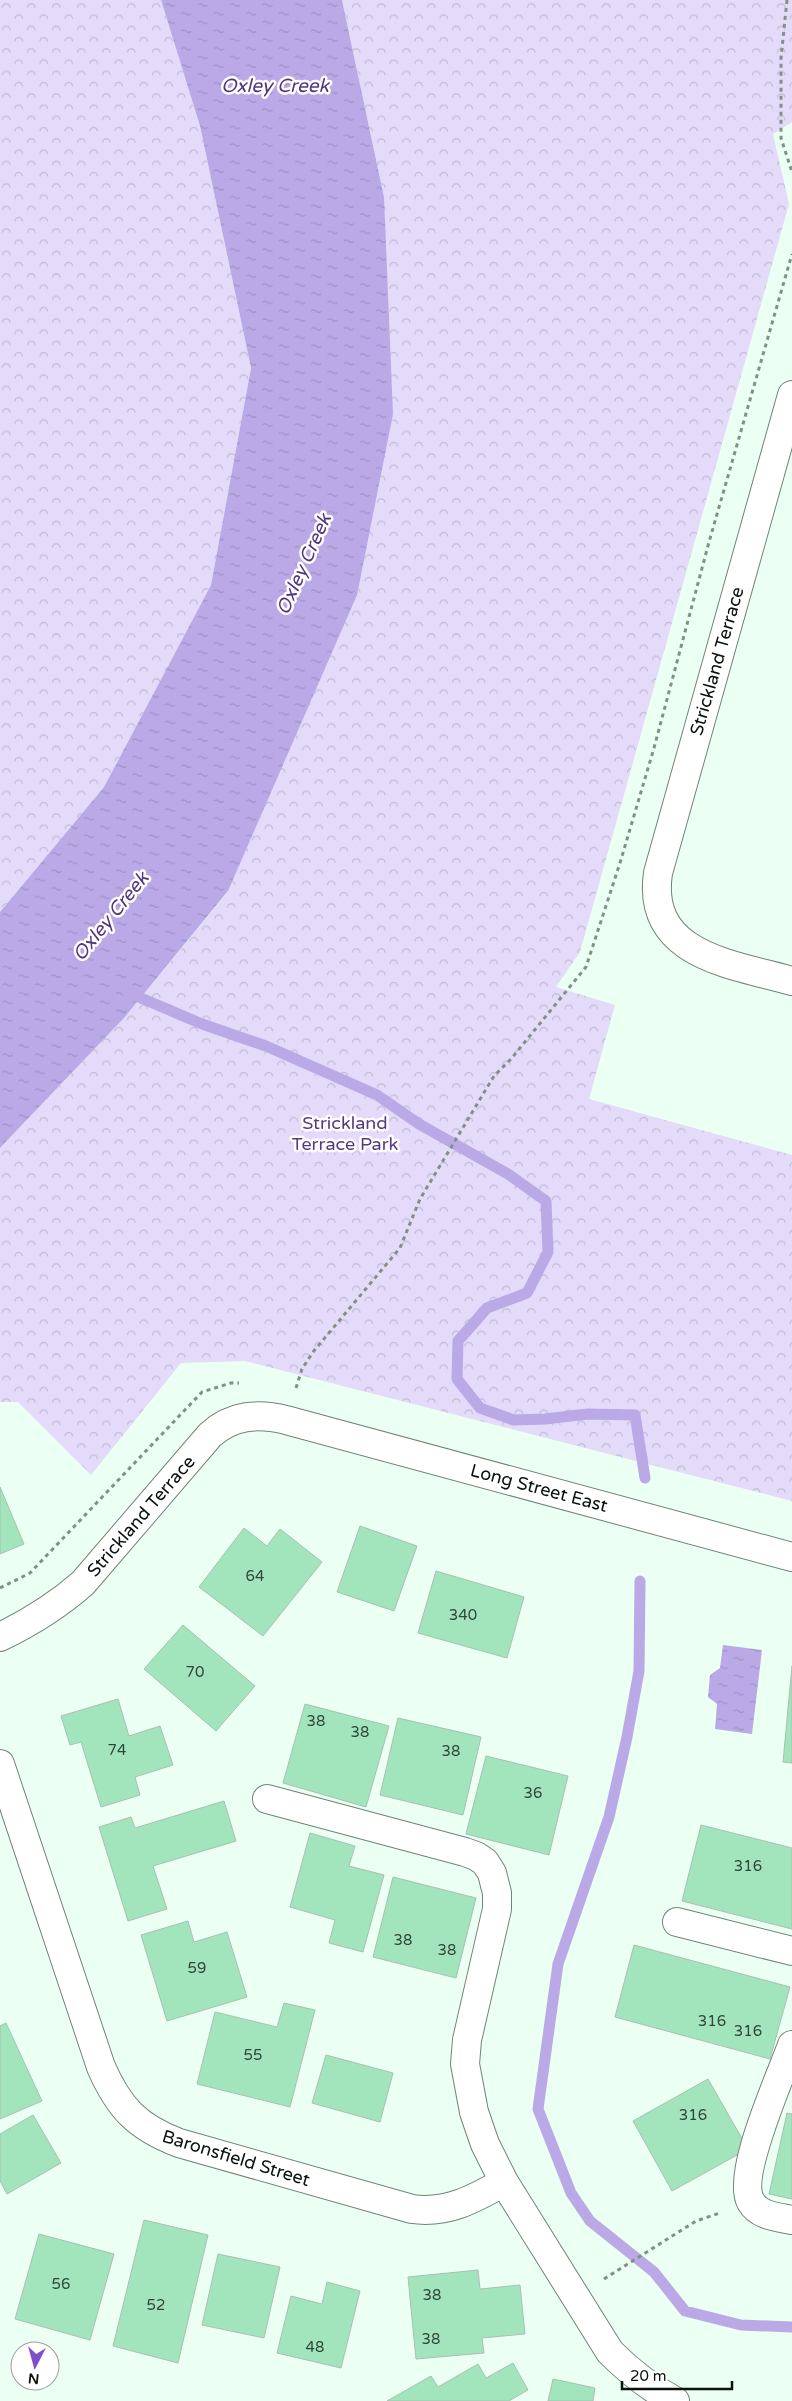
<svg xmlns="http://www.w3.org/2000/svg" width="792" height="2401" viewBox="0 0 792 2401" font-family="'Varela Round',sans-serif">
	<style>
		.park { fill: url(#park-crowns) }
		.water { fill: url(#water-ripples) }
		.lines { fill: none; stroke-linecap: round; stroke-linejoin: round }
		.stream { stroke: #baa9e6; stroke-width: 11 }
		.building { fill: #a2e5bd; stroke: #a8c0b1 }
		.minor-casing { stroke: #6f8577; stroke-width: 30 }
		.path { stroke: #829188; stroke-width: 3; stroke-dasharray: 4 4; stroke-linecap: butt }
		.minor { stroke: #fff; stroke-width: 28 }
		.labels { text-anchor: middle; stroke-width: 5; stroke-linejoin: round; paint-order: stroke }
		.number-label { font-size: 15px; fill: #2f4739 }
		.street-label { font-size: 18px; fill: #09120d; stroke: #fff }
		.park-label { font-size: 18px; fill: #543a82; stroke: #fff }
		.water-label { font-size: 19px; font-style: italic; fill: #51367f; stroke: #fff }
	</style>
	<defs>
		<pattern id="park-crowns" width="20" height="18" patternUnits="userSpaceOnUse" patternTransform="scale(1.25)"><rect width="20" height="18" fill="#e3dbf9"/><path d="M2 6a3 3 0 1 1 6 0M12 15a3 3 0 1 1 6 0" fill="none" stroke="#c1bbd4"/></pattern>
		<pattern id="water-ripples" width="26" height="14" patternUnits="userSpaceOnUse" patternTransform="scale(1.25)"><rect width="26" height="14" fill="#baa9e6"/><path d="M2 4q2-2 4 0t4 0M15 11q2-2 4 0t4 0" fill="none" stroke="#9f90c4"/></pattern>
	</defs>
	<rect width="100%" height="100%" fill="#ebfff2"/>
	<!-- park -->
	<path class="park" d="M 0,0 L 161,0 L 200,126 L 251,368 L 211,585 L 104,787 L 0,912 Z
		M 342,0 L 792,0 L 792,122 L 773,134 L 789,204 L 580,952 L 556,987 L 615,1005 L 589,1099 L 792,1155 L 792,1501 L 245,1361 L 181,1363 L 91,1475 L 18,1402 L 0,1402 L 0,1148 L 124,1018 L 228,892 L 384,197 Z"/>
	<!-- water -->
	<path class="water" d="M 161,0 L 342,0 L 384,197 L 393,414 L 357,595 L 228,891 L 124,1018 L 0,1148 L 0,912 L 104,787 L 211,585 L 251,368 L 200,126 Z
		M 723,1645 L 762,1650 L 752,1734 L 715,1729 L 717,1704 L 708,1697 L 710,1675 L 720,1668 Z"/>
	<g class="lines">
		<!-- stream -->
		<path class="stream" d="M 127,992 L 202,1024 L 266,1046 L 377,1095 L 419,1124 L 508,1174 L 546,1201 L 548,1252 L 527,1293 L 487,1308 L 458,1341 L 457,1379 L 480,1408 L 514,1420 L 545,1419 L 588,1414 L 635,1415 L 645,1478
			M 640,1581 L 639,1671 L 627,1737 L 609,1817 L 558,1964 L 538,2109 L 571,2193 L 590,2221 L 654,2272 L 685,2311 L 741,2325 L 792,2327"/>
	</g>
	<!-- building -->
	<path class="building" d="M 0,1487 L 24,1544 L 0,1554 Z
		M 360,1526 L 417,1546 L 394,1611 L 337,1592 Z
		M 244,1528 L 267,1546 L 280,1529 L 322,1562 L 263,1636 L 199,1587 Z
		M 436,1571 L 524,1597 L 507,1658 L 418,1633 Z
		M 183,1625 L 255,1686 L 216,1731 L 144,1669 Z
		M 792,1666 L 792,1763 L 783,1762 Z
		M 118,1699 L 129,1736 L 160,1726 L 173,1765 L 135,1777 L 140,1795 L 101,1807 L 81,1742 L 70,1745 L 61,1716 Z
		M 305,1704 L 389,1726 L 366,1807 L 283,1783 Z
		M 398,1718 L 481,1737 L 463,1815 L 380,1795 Z
		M 486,1756 L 568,1776 L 549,1855 L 466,1834 Z
		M 224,1801 L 236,1841 L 153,1866 L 167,1909 L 128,1921 L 99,1827 L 131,1817 L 135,1828 Z
		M 701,1825 L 792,1848 L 792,1929 L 682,1901 Z
		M 310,1833 L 355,1846 L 349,1866 L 384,1875 L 363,1952 L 329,1943 L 335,1920 L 290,1907 Z
		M 393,1877 L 476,1898 L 456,1978 L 373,1957 Z
		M 188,1921 L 194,1942 L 227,1932 L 247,1997 L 167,2021 L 141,1935 Z
		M 634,1945 L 790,1987 L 770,2059 L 615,2017 Z
		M 284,2003 L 315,2010 L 290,2107 L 197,2084 L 215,2012 L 277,2027 Z
		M 6,2023 L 42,2101 L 0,2119 L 0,2026 Z
		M 326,2055 L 393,2073 L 380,2122 L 312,2103 Z
		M 708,2079 L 748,2149 L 672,2191 L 633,2121 Z
		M 787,2113 L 792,2114 L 792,2199 L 769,2194 Z
		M 33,2115 L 61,2163 L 7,2194 L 0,2181 L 0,2134 Z
		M 144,2220 L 208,2235 L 178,2363 L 113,2346 Z
		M 39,2234 L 114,2254 L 90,2340 L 15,2319 Z
		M 218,2254 L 280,2267 L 264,2338 L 202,2325 Z
		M 478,2270 L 480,2289 L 520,2285 L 525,2334 L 482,2338 L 484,2353 L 416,2359 L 408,2277 Z
		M 327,2282 L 360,2291 L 341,2368 L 277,2353 L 291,2296 L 322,2304 Z
		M 513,2363 L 528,2390 L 509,2401 L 387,2401 L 431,2376 L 438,2387 L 478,2364 L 486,2378 Z
		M 553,2379 L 595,2388 L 593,2401 L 548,2401 Z"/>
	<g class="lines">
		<!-- minor casing -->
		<g class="minor-casing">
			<path id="minor" d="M 792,395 L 658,873 C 646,956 732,964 792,981
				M 0,1637 C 31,1622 57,1606 83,1583 L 210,1435 C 232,1415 257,1413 286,1420 L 792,1557
				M 0,1764 L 101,2067 C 119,2108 137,2127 179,2143 L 412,2209 C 447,2214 474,2199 504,2182
				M 267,1799 L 465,1852 L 476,1856 L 485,1862 L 492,1873 L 497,1893 L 497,1909 L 467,2040 L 465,2064 L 474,2112 L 485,2144 L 504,2182 L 610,2352 C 630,2372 650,2388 675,2401
				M 677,1922 L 792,1951
				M 792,2045 C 781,2076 735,2176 751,2202 C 759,2216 778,2217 792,2220"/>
		</g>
		<!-- path -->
		<path class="path" d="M 787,0 L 781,58 L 781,138 L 792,172
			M 296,1388 L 302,1369 L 313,1352 L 400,1248 L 420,1199 L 494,1076 L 511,1059 L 586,967 L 620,863 L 654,748 L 709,542 L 792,254
			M 0,1588 L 30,1573 L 202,1392 L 231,1383 L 239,1383
			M 604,2279 L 696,2221 L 720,2213"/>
		<!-- minor -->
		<use href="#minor" class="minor"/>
	</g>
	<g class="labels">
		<!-- number labels -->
		<g class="number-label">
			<text x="255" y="1581">64</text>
			<text x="463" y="1620">340</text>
			<text x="195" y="1677">70</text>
			<text x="316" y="1726">38</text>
			<text x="360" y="1737">38</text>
			<text x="117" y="1755">74</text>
			<text x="451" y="1756">38</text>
			<text x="533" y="1798">36</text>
			<text x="748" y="1871">316</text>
			<text x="403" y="1945">38</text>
			<text x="447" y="1955">38</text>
			<text x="197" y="1973">59</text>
			<text x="712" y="2026">316</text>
			<text x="748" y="2036">316</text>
			<text x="253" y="2060">55</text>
			<text x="693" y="2120">316</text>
			<text x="61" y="2289">56</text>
			<text x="432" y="2300">38</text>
			<text x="156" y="2310">52</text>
			<text x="431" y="2344">38</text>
			<text x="315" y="2352">48</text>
		</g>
		<!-- street labels -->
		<g class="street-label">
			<text transform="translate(717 661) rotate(-74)" y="6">Strickland Terrace</text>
			<text transform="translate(539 1488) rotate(15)" y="6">Long Street East</text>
			<text transform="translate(141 1516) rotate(-49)" y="6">Strickland Terrace</text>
			<text transform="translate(236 2158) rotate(17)" y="6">Baronsfield Street</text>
		</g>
		<!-- park labels -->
		<g class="park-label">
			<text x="345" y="1129">Strickland<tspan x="345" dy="21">Terrace Park</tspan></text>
		</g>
		<!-- water labels -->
		<g class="water-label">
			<text x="275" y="92">Oxley Creek</text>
			<text transform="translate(303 564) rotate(-66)" y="7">Oxley Creek</text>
			<text transform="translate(110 916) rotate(-51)" y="7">Oxley Creek</text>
		</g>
	</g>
	<!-- north arrow -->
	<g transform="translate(35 2366) rotate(186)"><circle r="24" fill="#ffffff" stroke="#9da09e"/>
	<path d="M0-4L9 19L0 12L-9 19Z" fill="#7f51c9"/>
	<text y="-8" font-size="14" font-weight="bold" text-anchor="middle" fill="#09120d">N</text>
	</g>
	<!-- scale -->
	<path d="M622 2381v8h110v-8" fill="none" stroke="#09120d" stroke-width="2.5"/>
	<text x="630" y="2381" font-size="15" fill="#09120d" stroke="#ffffff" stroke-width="4" paint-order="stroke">20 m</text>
</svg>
